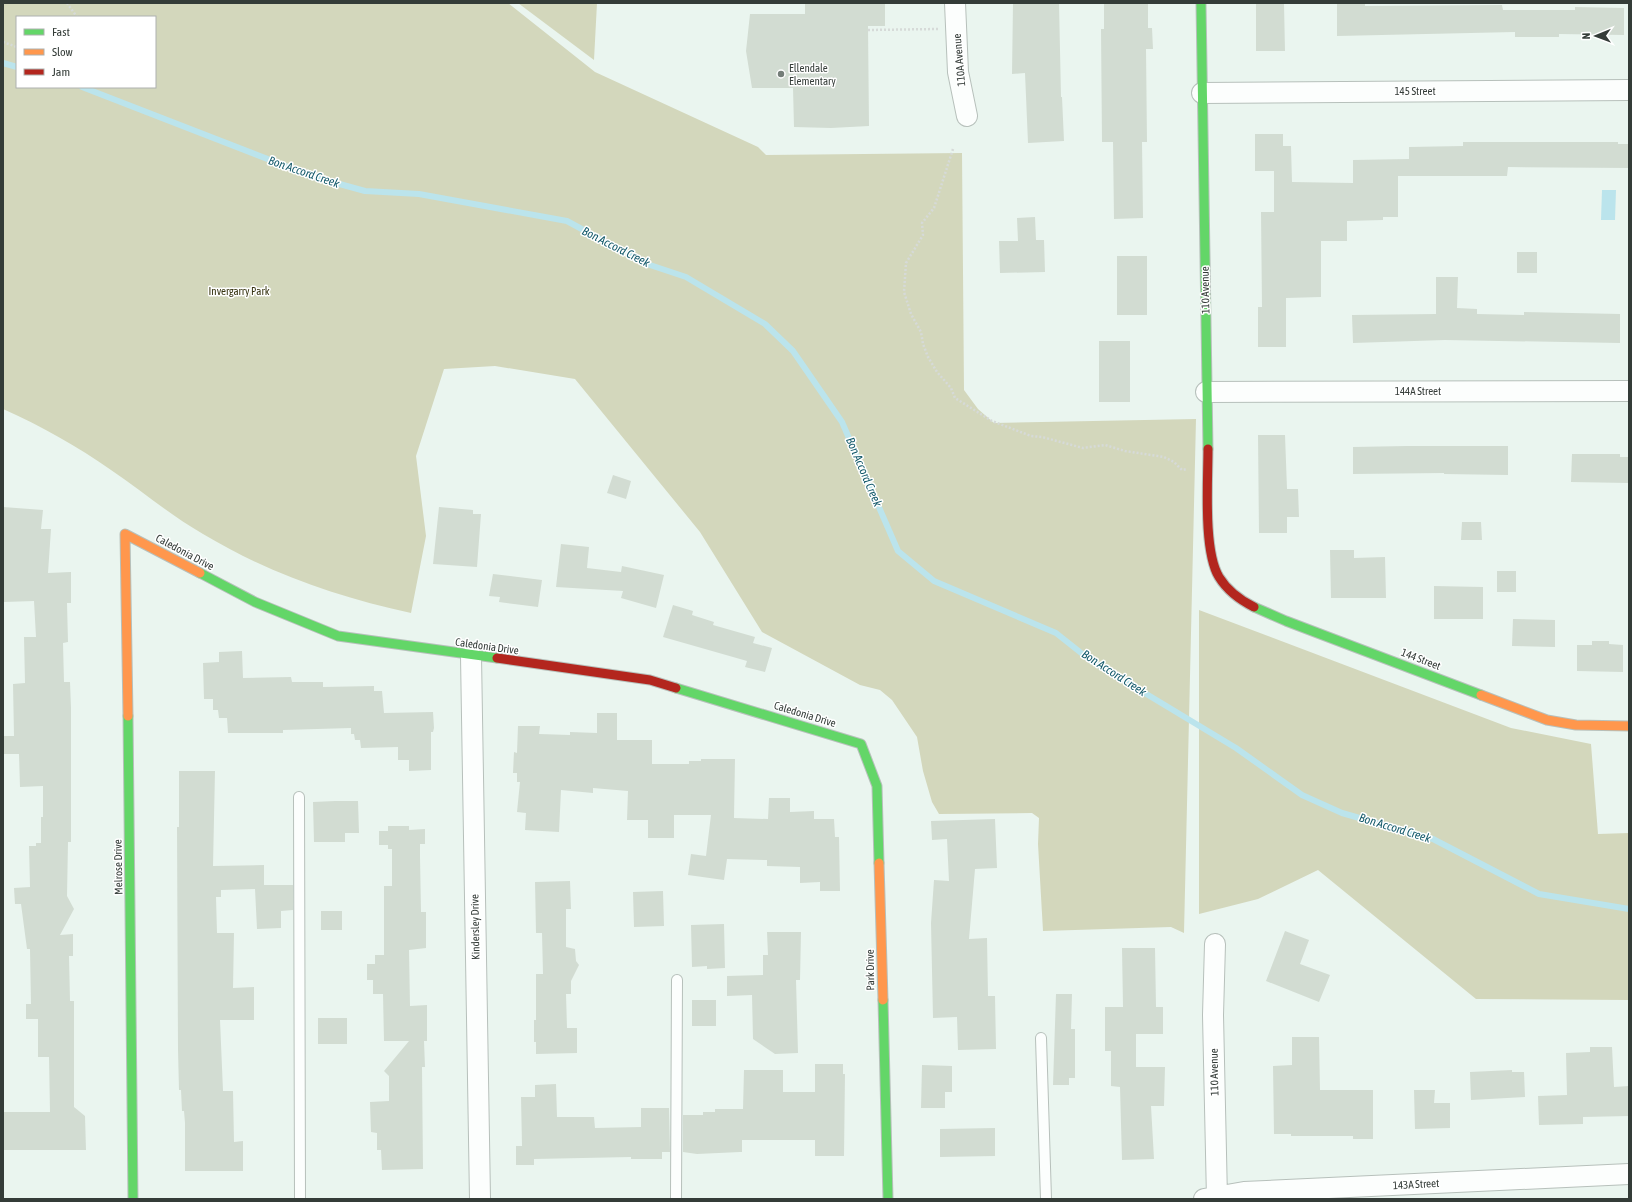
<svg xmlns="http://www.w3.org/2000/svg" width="1632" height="1202" viewBox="0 0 1632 1202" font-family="'Asap Condensed',sans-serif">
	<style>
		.forest { fill: #d3d7bc; fill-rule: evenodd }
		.water { fill: #bbe4ec }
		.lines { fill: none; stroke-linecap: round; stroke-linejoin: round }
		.stream { stroke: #bbe4ec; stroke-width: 6 }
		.building { fill: #d2dcd2 }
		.lane-casing { stroke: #b7c0bb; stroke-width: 12 }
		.street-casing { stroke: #b7c0bb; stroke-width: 22 }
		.fast-casing { stroke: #b7c0bb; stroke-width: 11 }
		.slow-casing { stroke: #b7c0bb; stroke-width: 11 }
		.jam-casing { stroke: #b7c0bb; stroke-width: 11 }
		.path { stroke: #d6dad8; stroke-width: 2.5; stroke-dasharray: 2 2; stroke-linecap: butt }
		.lane { stroke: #fcfefd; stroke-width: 10 }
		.street { stroke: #fcfefd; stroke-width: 20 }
		.fast { stroke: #63d668; stroke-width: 9 }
		.slow { stroke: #ff974d; stroke-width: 9 }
		.jam { stroke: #b3261e; stroke-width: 9 }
		.poi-dot { fill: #747d78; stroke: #fff; stroke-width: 1.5 }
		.labels { text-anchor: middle; stroke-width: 3; stroke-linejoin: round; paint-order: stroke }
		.street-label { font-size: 11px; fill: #343c38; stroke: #fff }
		.poi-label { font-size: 11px; fill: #343c38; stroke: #fff; text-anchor: start }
		.park-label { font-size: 11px; fill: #363310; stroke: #fff }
		.water-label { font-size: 12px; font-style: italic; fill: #145a6b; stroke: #fff }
	</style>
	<rect width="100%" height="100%" fill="#eaf5ef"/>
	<!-- forest -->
	<path class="forest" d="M 3,3 L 508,3 L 595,72 L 758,147 L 766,155 L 962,153 L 964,390 L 978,409 L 994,423 L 1196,419 L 1184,933 L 1171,927 L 1043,931 L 1038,844 L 1039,818 L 1032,813 L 939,814 L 932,802 L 923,771 L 917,737 L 892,700 L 880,690 L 860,685 L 762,632 L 700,532 L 575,379 L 495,366 L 444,369 L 416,456 L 426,536 L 411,613 C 337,597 268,573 203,534 C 170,515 142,491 111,470 C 77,446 41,426 3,409 ZM 17,17 L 155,17 L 155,87 L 17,87 Z
		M 518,3 L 597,3 L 594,60 Z
		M 1199,610 L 1511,728 L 1591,744 L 1598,834 L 1629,833 L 1629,1000 L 1476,999 L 1318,870 L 1258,899 L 1199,914 Z"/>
	<!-- water -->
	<path class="water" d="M 1602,190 L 1616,190 L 1615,220 L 1601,220 Z"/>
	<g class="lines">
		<!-- stream -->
		<path class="stream" d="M 3,63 L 17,67
			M 82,87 L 314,177 L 365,191 L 419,194 L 567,221 L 644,263 L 686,277 L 765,324 L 793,351 L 842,422 L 898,551 L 934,581 L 1056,633 L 1090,660 L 1236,748 L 1302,795 L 1342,813 L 1433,839 L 1539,894 L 1629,909"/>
	</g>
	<!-- building -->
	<path class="building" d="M 805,3 L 885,3 L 885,26 L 868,26 L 869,126 L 831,128 L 794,127 L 793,88 L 752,88 L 746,51 L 750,14 L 805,14 Z
		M 1013,3 L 1059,3 L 1061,97 L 1062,97 L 1064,141 L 1028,143 L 1025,73 L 1012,74 Z
		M 1104,3 L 1148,3 L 1148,28 L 1152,28 L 1153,49 L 1146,49 L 1147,142 L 1142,142 L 1143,218 L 1114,219 L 1113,142 L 1102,142 L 1101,29 L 1104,29 Z
		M 1337,3 L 1365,3 L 1365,6 L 1502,5 L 1503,10 L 1575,10 L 1575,7 L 1624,8 L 1624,35 L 1559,34 L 1559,37 L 1515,37 L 1515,32 L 1337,36 Z
		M 1256,4 L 1284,4 L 1285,51 L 1256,51 Z
		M 1255,134 L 1283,134 L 1283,146 L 1291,146 L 1292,182 L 1353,183 L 1353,160 L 1409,159 L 1409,147 L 1463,146 L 1463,142 L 1618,142 L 1618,144 L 1629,144 L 1629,168 L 1508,167 L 1507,176 L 1398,176 L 1398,217 L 1383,217 L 1383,220 L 1347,221 L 1347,241 L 1321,241 L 1321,297 L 1286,298 L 1286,347 L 1258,347 L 1258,307 L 1262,307 L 1261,212 L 1274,212 L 1274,171 L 1255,171 Z
		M 1035,217 L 1036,240 L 1044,240 L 1045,272 L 1000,273 L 999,241 L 1018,241 L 1017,218 Z
		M 1517,252 L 1537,252 L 1537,273 L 1517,273 Z
		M 1117,256 L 1147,256 L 1147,315 L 1117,315 Z
		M 1436,277 L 1458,277 L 1457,308 L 1477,309 L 1477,314 L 1524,315 L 1524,312 L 1620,314 L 1620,343 L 1445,340 L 1353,343 L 1352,315 L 1436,314 Z
		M 1099,341 L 1130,341 L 1130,402 L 1099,402 Z
		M 1258,435 L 1285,435 L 1287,489 L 1298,489 L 1299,517 L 1287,517 L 1287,533 L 1259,533 Z
		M 1407,446 L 1508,446 L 1508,475 L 1444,474 L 1444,473 L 1353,474 L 1353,447 Z
		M 1572,454 L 1620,454 L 1620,457 L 1629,457 L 1629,483 L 1571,482 Z
		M 613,475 L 631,481 L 626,499 L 607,493 Z
		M 3,507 L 43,510 L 41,529 L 51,529 L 48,573 L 71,572 L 71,603 L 67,603 L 68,642 L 63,643 L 64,682 L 70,682 L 71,708 L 71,842 L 68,842 L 67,896 L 74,909 L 60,935 L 73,934 L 73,956 L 69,956 L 70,1001 L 74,1001 L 74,1107 L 85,1116 L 86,1150 L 3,1150 L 3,1112 L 50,1112 L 49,1057 L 38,1057 L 38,1019 L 26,1019 L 26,1004 L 31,1004 L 30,949 L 27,949 L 21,904 L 15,904 L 14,888 L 30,887 L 29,846 L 36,846 L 36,843 L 41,843 L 41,817 L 43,817 L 43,786 L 20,787 L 19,754 L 4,754 L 4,736 L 14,736 L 13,684 L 25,683 L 24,637 L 36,637 L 34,601 L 4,602 Z
		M 439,507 L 473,510 L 473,514 L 481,514 L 477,567 L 433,564 Z
		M 1462,522 L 1481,522 L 1482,540 L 1461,540 Z
		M 561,544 L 589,547 L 587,568 L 621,572 L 622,566 L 664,575 L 656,608 L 621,598 L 623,591 L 556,587 Z
		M 1330,550 L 1354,550 L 1354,558 L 1385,557 L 1386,598 L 1331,598 Z
		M 1497,571 L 1516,571 L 1516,592 L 1497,592 Z
		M 493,574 L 542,580 L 538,607 L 499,602 L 500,597 L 489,596 Z
		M 1434,586 L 1483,587 L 1483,619 L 1434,619 Z
		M 673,605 L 693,611 L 692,615 L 714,622 L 713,625 L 755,637 L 753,643 L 772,648 L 765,672 L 745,667 L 747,661 L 663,637 Z
		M 1513,619 L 1555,620 L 1555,647 L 1512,646 Z
		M 1592,641 L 1609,641 L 1609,644 L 1623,645 L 1623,672 L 1577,671 L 1577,645 L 1592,645 Z
		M 242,651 L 243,678 L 291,677 L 292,682 L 323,682 L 323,687 L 374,686 L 374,691 L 382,691 L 384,713 L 433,712 L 434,728 L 433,732 L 431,732 L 431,770 L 409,771 L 409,760 L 398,760 L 398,747 L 361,748 L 360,740 L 355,740 L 354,734 L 351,734 L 351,728 L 283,730 L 283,733 L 228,733 L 227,718 L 219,718 L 218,710 L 213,710 L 213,699 L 204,699 L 203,663 L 219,662 L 219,652 Z
		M 597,713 L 617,713 L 617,740 L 652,740 L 652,764 L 689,764 L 689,761 L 701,761 L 701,759 L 735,759 L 734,818 L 768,819 L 769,798 L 790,798 L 790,812 L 814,811 L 814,819 L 834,819 L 835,837 L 839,837 L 840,891 L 820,891 L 820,882 L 800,883 L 800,867 L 767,866 L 767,860 L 727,859 L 724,880 L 688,875 L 691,854 L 706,856 L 711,815 L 674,815 L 674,838 L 648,838 L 648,820 L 627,820 L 628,791 L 593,788 L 593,793 L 561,790 L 559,832 L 525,830 L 526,813 L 517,812 L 520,782 L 517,782 L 517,773 L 513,773 L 514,752 L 517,753 L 518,726 L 540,726 L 539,734 L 570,735 L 570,732 L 597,733 Z
		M 179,771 L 215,771 L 213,866 L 264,865 L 264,885 L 293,885 L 293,910 L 281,911 L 281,928 L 257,929 L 255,889 L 221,890 L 221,897 L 216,897 L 217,933 L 234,933 L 233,988 L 254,987 L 254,1020 L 220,1020 L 223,1091 L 233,1091 L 234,1142 L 243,1141 L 243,1171 L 185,1171 L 185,1123 L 184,1111 L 182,1111 L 181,1090 L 179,1090 L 178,1050 L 177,827 L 179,827 Z
		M 335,801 L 358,801 L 359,833 L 345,833 L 345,842 L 314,842 L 313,802 Z
		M 995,819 L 997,868 L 975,869 L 969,939 L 987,938 L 988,996 L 995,996 L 996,1049 L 958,1050 L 957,1017 L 933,1018 L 931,923 L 934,880 L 949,881 L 947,839 L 932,840 L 931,821 Z
		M 388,826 L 409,826 L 409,830 L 425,829 L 425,844 L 420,844 L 420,857 L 421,912 L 426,912 L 426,948 L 409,950 L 410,1006 L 427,1005 L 427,1041 L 424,1041 L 425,1067 L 422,1067 L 423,1169 L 382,1170 L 381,1150 L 377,1150 L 377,1133 L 371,1132 L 370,1102 L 389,1101 L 389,1076 L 384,1071 L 409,1041 L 384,1041 L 383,994 L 373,994 L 373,980 L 367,980 L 367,964 L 375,964 L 375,955 L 384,955 L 384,886 L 392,886 L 392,849 L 388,849 L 388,845 L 379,845 L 379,831 L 388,831 Z
		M 570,881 L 571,909 L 566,909 L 566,947 L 575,949 L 576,961 L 579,965 L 571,981 L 571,994 L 566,994 L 567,1028 L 577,1028 L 577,1053 L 536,1054 L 536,1042 L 534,1042 L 534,1020 L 536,1020 L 536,974 L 543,974 L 542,933 L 536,933 L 535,882 Z
		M 663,891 L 664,926 L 634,927 L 633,892 Z
		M 321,911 L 342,911 L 342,930 L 321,930 Z
		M 724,924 L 725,968 L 707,969 L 707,966 L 692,967 L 691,925 Z
		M 1285,931 L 1309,940 L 1300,964 L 1330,975 L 1319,1002 L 1266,981 Z
		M 767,932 L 801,932 L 800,980 L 796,980 L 798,1053 L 775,1054 L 753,1039 L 752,995 L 727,996 L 727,976 L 763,975 L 763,955 L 768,955 Z
		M 1122,948 L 1155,948 L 1156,1007 L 1163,1007 L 1163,1034 L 1136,1034 L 1136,1067 L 1165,1067 L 1164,1106 L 1151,1106 L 1154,1159 L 1122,1160 L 1120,1087 L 1111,1086 L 1111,1051 L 1105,1051 L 1105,1007 L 1123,1007 Z
		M 1056,994 L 1072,994 L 1071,1029 L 1075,1029 L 1075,1078 L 1069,1078 L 1069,1085 L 1053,1085 Z
		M 692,1000 L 716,1000 L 716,1026 L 692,1026 Z
		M 318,1018 L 347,1018 L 347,1044 L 318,1044 Z
		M 1292,1037 L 1319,1037 L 1320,1090 L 1373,1090 L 1373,1139 L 1353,1139 L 1353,1136 L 1291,1136 L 1291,1134 L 1274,1134 L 1273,1066 L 1292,1065 Z
		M 1590,1047 L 1612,1047 L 1614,1087 L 1629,1086 L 1629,1116 L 1583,1117 L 1583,1124 L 1539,1125 L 1538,1096 L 1567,1095 L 1566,1053 L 1590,1052 Z
		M 815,1064 L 843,1064 L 843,1074 L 845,1074 L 844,1156 L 815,1156 L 815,1140 L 742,1140 L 742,1152 L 740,1152 L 697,1154 L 683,1152 L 683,1115 L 703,1115 L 703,1112 L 715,1112 L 715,1109 L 743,1109 L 744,1070 L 783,1070 L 783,1092 L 815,1092 Z
		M 922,1065 L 952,1066 L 952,1092 L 945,1092 L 945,1108 L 921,1108 Z
		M 1512,1070 L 1512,1072 L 1524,1072 L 1525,1097 L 1471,1100 L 1470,1072 Z
		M 556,1084 L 557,1117 L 594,1117 L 595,1128 L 641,1127 L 641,1108 L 669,1108 L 670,1152 L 662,1152 L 662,1159 L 631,1159 L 631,1157 L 534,1159 L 534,1165 L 516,1165 L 516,1146 L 522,1146 L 521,1097 L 535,1097 L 535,1085 Z
		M 1414,1090 L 1435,1090 L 1434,1103 L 1450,1103 L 1450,1128 L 1415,1129 Z
		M 995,1128 L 995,1156 L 940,1157 L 940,1129 Z"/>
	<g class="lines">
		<!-- lane casing -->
		<g class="lane-casing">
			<path id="lane" d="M 299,797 L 300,1199
				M 1041,1038 L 1046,1199
				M 676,1199 L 677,980"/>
		</g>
		<!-- street casing -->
		<g class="street-casing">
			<path id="street" d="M 955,3 L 958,72 L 967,116
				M 1202,93 L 1629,90
				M 1206,392 L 1629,391
				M 471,656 L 480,1199
				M 1215,944 L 1213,1015 L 1217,1199
				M 1204,1199 L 1244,1192 L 1629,1174"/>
		</g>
		<!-- fast casing -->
		<g class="fast-casing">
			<path id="fast" d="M 1201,3 L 1208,449
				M 200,573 L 255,602 L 338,636 L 497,658
				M 1254,607 L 1286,621 L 1481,695
				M 676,688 L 861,744 L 877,786 L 879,863
				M 128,716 L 133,1199
				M 883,1000 L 888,1199"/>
		</g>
		<!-- slow casing -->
		<g class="slow-casing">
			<path id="slow" d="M 1481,695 L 1547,720 L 1576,725 L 1629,726
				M 128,716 L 125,534 L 200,573
				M 879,863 L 883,1000"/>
		</g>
		<!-- jam casing -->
		<g class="jam-casing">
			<path id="jam" d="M 1208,449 C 1208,481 1203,551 1219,577 C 1227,590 1240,600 1254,607
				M 497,658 L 650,680 L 676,688"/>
		</g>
		<!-- path -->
		<path class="path" d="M 67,3 L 77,17
			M 868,30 L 938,29
			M 3,42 L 17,47
			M 953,149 L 934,208 L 922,223 L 923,235 L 906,263 L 904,292 L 911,314 L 921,332 L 923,344 L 928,357 L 937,372 L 951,388 L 955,398 L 992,421 L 1031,436 L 1042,437 L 1083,448 L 1105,445 L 1125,451 L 1164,457 L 1174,462 L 1182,470 L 1187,469"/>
		<!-- lane -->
		<use href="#lane" class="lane"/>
		<!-- street -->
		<use href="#street" class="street"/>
		<!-- fast -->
		<use href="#fast" class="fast"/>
		<!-- slow -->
		<use href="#slow" class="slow"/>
		<!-- jam -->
		<use href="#jam" class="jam"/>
	</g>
	<!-- markers -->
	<circle class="poi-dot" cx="781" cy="74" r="4"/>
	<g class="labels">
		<!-- street labels -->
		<g class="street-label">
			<text transform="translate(959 60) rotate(-95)" y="4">110A Avenue</text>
			<text x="1415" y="95">145 Street</text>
			<text transform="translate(1205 290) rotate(-91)" y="4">110 Avenue</text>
			<text x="1418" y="395">144A Street</text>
			<text transform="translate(185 552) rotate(28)" y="4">Caledonia Drive</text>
			<text transform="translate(487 646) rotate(8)" y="4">Caledonia Drive</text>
			<text transform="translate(1421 659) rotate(21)" y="4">144 Street</text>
			<text transform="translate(805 714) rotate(17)" y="4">Caledonia Drive</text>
			<text transform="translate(118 867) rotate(-91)" y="4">Melrose Drive</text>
			<text transform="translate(475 927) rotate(-91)" y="4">Kindersley Drive</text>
			<text transform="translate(870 970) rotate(-91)" y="4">Park Drive</text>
			<text transform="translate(1214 1072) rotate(-91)" y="4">110 Avenue</text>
			<text transform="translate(1416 1184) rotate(-3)" y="4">143A Street</text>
		</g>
		<!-- poi labels -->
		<g class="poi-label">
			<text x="789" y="72">Ellendale<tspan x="789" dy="13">Elementary</tspan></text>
		</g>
		<!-- park labels -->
		<g class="park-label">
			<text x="239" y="295">Invergarry Park</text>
		</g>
		<!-- water labels -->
		<g class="water-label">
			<text transform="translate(304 172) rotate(19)" y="4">Bon Accord Creek</text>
			<text transform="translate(616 247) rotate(27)" y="4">Bon Accord Creek</text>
			<text transform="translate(864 472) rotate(67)" y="4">Bon Accord Creek</text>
			<text transform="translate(1114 673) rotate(33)" y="4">Bon Accord Creek</text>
			<text transform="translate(1395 828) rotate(17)" y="4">Bon Accord Creek</text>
		</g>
	</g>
	<!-- border -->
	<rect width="1632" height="1202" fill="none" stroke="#343c38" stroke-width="8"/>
	<!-- legend -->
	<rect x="16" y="16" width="140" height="72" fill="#ffffff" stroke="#aeb1af"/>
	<rect x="24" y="29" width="20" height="6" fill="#63d668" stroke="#aeb1af"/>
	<text x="52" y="36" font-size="12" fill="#343c38">Fast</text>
	<rect x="24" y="49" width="20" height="6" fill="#ff974d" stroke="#aeb1af"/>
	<text x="52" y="56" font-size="12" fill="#343c38">Slow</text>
	<rect x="24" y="69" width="20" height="6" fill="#b3261e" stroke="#aeb1af"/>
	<text x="52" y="76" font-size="12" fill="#343c38">Jam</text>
	<!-- north arrow -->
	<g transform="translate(1596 36) rotate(269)" stroke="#ffffff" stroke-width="3" paint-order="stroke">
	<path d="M0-3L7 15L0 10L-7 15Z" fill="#343c38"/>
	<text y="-6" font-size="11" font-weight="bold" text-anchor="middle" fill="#343c38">N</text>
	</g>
</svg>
